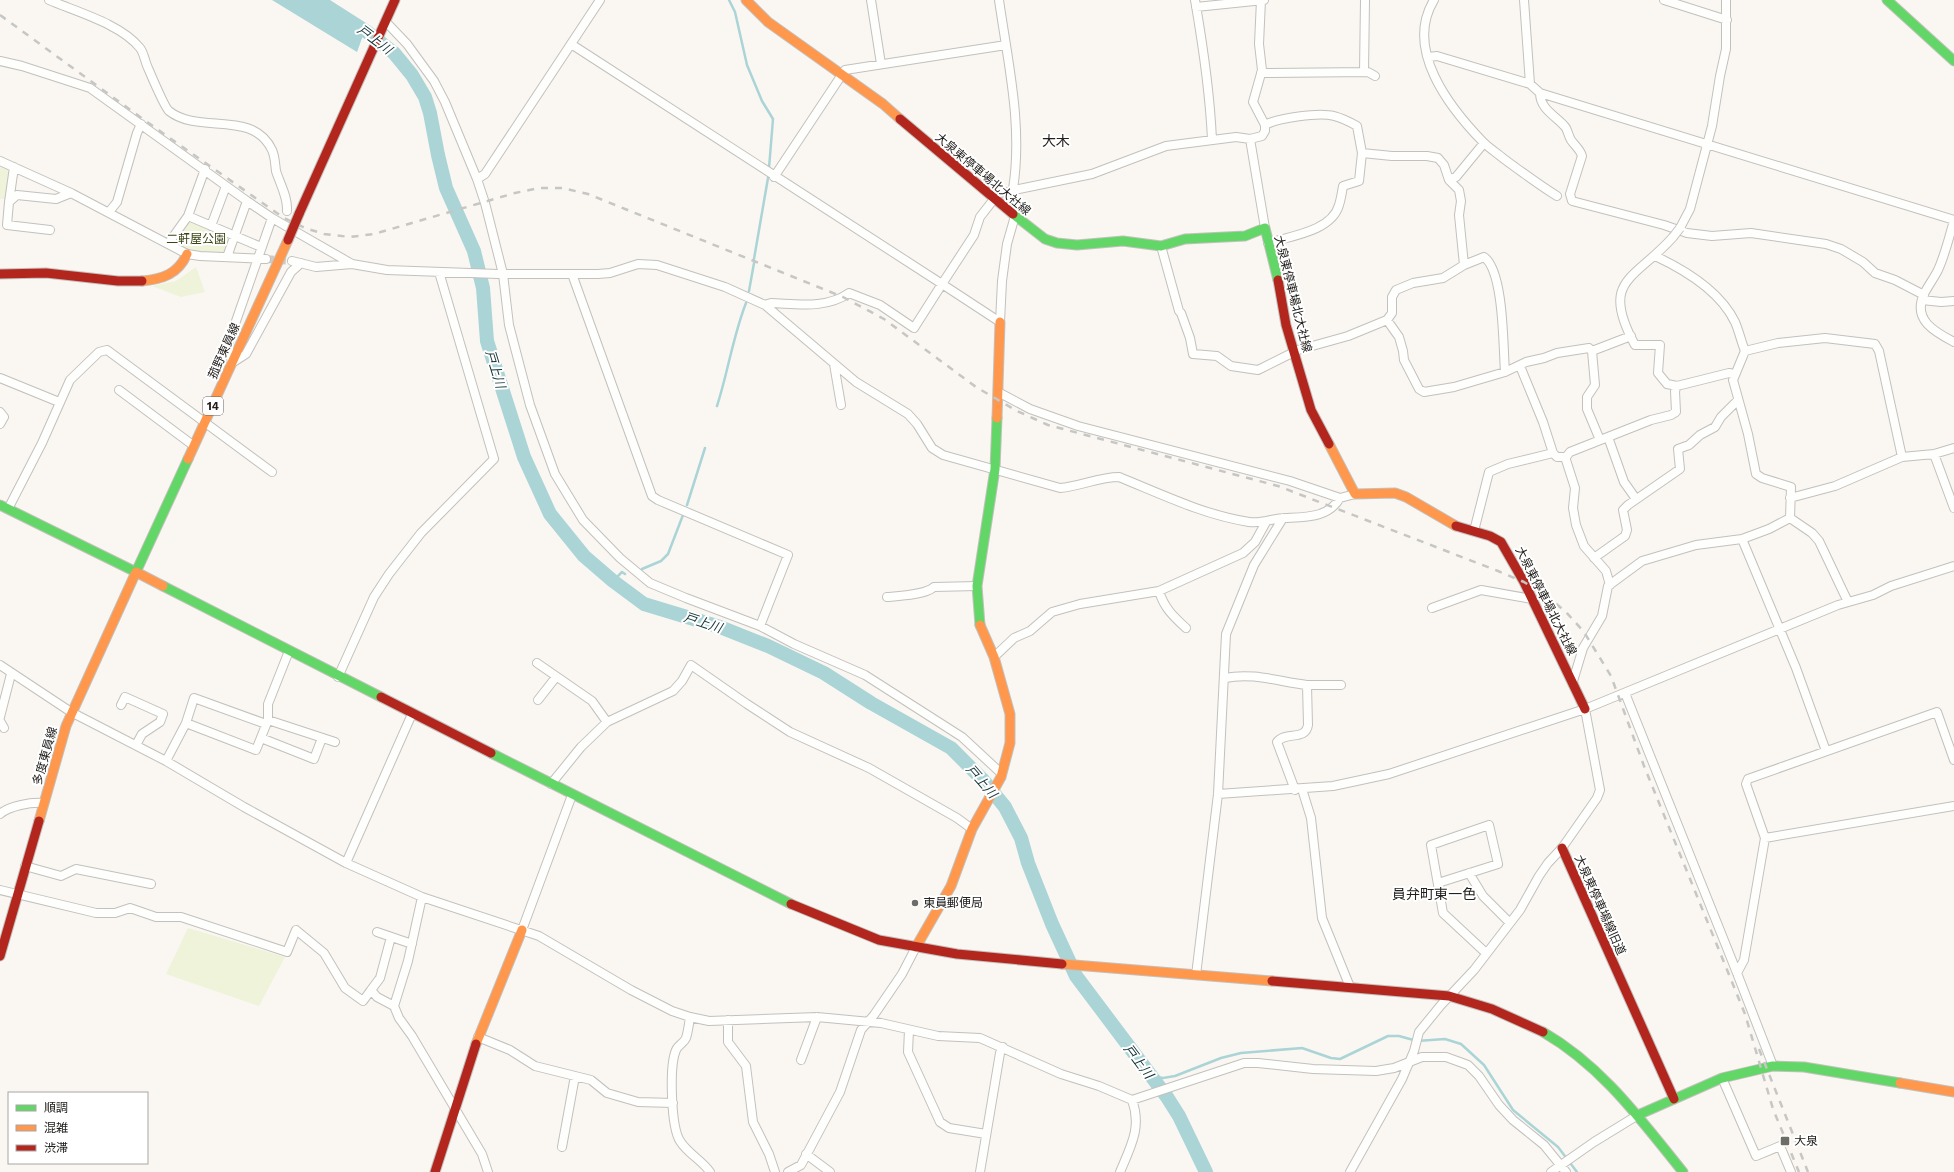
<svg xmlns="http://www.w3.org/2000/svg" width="1954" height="1172" viewBox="0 0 1954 1172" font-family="'Work Sans','Noto Sans JP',sans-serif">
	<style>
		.green { fill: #eef3da }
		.water { fill: #aad4d6 }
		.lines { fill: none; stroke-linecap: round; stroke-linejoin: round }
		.stream { stroke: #aad4d6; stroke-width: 2.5 }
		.river { stroke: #aad4d6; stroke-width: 14 }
		.street-tunnel { stroke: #cfccc8; stroke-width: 8; stroke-dasharray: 8 4; stroke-linecap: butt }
		.street-casing { stroke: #c3c1bd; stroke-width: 10 }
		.fast-casing { stroke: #c3c1bd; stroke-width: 11 }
		.slow-casing { stroke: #c3c1bd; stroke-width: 11 }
		.jam-casing { stroke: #c3c1bd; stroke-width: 11 }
		.street { stroke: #fefefd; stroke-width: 8 }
		.fast { stroke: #63d668; stroke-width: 9 }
		.slow { stroke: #ff974d; stroke-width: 9 }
		.jam { stroke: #b3261e; stroke-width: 9 }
		.rail { stroke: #c6c6c4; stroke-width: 2.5; stroke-dasharray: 7 7; stroke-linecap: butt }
		.street-bridge-casing { stroke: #c3c1bd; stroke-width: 10; stroke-linecap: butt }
		.jam-bridge-casing { stroke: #c3c1bd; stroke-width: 11; stroke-linecap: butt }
		.street-bridge { stroke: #fefefd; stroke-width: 8 }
		.jam-bridge { stroke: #b3261e; stroke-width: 9 }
		.poi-dot { fill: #6e6c68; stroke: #fff; stroke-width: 1.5 }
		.labels { text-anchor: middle; stroke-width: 4; stroke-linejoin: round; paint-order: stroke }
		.shield { fill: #fff; stroke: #656462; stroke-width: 1 }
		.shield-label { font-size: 11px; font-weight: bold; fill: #23211e }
		.street-label { font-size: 12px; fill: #23211e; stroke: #fff }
		.park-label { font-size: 12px; fill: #3a4512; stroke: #fff }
		.poi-label { font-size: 12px; fill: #23211e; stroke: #fff; text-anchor: start }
		.water-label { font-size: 13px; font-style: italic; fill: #113133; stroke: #fff }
		.quarter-label { font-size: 14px; fill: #23211e; stroke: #fff }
	</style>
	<rect width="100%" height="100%" fill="#faf7f2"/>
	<!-- green -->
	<path class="green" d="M 0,167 L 11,171 L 7,199 L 0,199 Z
		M 189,222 L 228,238 L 223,253 L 193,251 L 175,243 Z
		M 196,267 L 205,292 L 181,297 L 152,286 L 176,281 Z
		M 188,928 L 285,957 L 259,1006 L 166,974 Z"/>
	<!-- water -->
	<path class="water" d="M 272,0 L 319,0 L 365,30 L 357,52 Z"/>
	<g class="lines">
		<!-- stream -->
		<path class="stream" d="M 729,0 L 735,12 L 747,65 L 762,101 L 773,119 L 769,168
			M 754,259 L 768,178
			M 749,291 L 754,263
			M 717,406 C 728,372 733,336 746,303
			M 687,505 L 705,448
			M 642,569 L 661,561 L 668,554 L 683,515
			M 613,581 L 622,572 L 625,574
			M 1152,1076 L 1163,1078 L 1175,1076 L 1221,1058 L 1241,1053 L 1302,1048 L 1331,1058 L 1340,1059 L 1388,1036 L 1399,1036 L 1417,1041 L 1445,1039 L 1461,1044 L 1484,1065 L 1513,1110 L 1558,1147 L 1577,1172"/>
		<!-- river -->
		<path class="river" d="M 317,0 L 367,32 L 394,53 L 412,75 L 425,97 L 430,113 L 438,155 L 446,188 L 474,251 L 483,288 L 487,341 L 524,457 L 550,514 L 584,556 L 613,581 L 644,604 L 720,627 L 768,646 L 824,673 L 871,703 L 951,748 L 983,780 L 1005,807 L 1021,838 L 1028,863 L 1052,924 L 1076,976 L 1167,1097 L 1179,1116 L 1206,1172"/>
		<!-- street-tunnel -->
		<path class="street-tunnel" d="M 266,259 L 292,261"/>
		<!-- street casing -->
		<g class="street-casing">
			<path id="street" d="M 49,0 C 77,12 121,24 140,48 C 144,53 145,62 148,68 C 151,75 165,108 169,111 C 199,135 253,109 272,150 C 275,156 275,164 276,171 C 280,184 288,197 287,211
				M 871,0 L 881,64
				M 999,0 C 1008,63 1023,126 1013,189
				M 1195,0 C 1203,46 1210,93 1212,140
				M 1261,0 L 1259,44 L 1262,70 L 1253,102 L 1265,125
				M 1434,0 C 1404,49 1449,107 1483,142 C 1489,148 1497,153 1504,159 C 1522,172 1539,185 1557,196
				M 1524,0 L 1530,84
				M 1664,0 L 1727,20
				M 1196,7 L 1264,0
				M 386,22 L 407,44 L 434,81 L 445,102 L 477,179 L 485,203 L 503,274 L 509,325 L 530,405 L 555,474 L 583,520 L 620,558 L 650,583 L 686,598 L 760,626 L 794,644 L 865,675 L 962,737 L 1002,774
				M 571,44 L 942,284 L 914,328 L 880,305 L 849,293 C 826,309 798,304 771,303 L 765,305
				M 1428,57 L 1437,56 L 1530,84 L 1540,93 C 1540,110 1558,117 1566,128 C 1568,132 1569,137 1571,140 C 1575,146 1580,149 1582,156 L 1570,194 L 1572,201 L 1664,225 L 1687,233 L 1712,236 L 1751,233 L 1826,244 L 1841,249 L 1863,262 L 1875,273 L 1895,280 L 1924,295
				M 0,61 L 22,66 L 90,88 L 247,201 L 272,218 L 352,264
				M 1364,72 L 1365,0
				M 1261,73 L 1368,72 L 1375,76
				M 1540,93 L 1954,220
				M 1250,139 L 1265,228
				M 0,161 L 71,193 L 187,254 L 200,256 L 266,259
				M 774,177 L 845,70 L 1006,45
				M 477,179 L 485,174 L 600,0
				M 1449,180 L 1456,177 L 1484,143
				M 990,195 L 1092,174 L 1166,146 L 1236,137 L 1250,139 L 1262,136 L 1265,131 L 1265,125 C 1278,118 1319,112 1334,116 C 1342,118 1350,122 1357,126 L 1362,153 L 1392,156 L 1427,156 L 1438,158 L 1444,165 L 1449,180 L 1459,190 L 1461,201 L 1459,215 L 1464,265 L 1484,257 C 1504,271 1503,346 1505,372 L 1454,387 L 1424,392 L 1419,389 L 1404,360 L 1403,351 L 1399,337 L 1387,320
				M 994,199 L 980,217 L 974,235 L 942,284 L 1000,322
				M 9,202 L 14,167
				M 109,212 L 117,202 L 137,133 L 141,124
				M 188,216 L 261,247
				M 272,218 L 228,344 L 232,363 L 246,354 L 291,272 L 301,263
				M 1954,221 C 1949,237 1945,255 1938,270 C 1934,278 1928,286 1924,294 C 1912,320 1935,332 1954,342
				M 211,226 L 226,186
				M 1680,228 L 1690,209 L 1712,126 L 1720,76 L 1726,49 L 1726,0
				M 50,230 L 7,225 L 9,202 L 17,195 L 56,199 L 71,193
				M 1673,237 C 1635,280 1599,279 1635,345 L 1660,345 L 1658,373 L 1667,384 L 1677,386 L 1729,373 L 1734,374
				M 1268,243 C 1291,236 1332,231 1339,205 C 1341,199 1342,192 1343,186 L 1359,181 L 1362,153
				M 168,244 L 188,216 L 205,169
				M 1161,246 L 1179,311 L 1181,313 L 1190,338 L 1193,354 L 1217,356 L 1231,366 L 1258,370 L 1298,350 L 1348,336 L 1387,320 L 1392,313 L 1392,297 L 1396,290 L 1413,283 L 1443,278 L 1464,265
				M 1655,256 C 1685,270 1720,291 1735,322 C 1739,331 1741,341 1745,351
				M 227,257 L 247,201
				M 292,261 L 316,267 L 352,264 L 387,270 L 498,274 L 598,274 L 610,273 L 638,264 L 657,265 L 725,287 L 765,305 L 856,382 L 908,414 L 917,424 L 932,448 L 943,455 L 1060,488 C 1081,486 1099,477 1119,477 C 1161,494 1204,515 1249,522 C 1262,524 1273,518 1285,518 C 1306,517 1328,518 1340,498
				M 572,274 L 652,496 L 658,500 L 788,555 L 760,626
				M 1922,300 L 1941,302 L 1954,301
				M 1000,322 L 1002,281 L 1007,244 L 1015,216
				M 834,364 L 841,405
				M 1520,366 L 1543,422 L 1553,453 L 1557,457 L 1566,457
				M 1505,372 L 1526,362 L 1544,358 L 1557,353 L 1589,348 L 1592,351
				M 0,378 L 59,402
				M 119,390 L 194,446
				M 998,392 L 1030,409 L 1078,426 L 1290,481 L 1340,498 L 1355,494
				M 0,412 L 4,417 L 0,424
				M 1608,437 L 1624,482 L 1636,499
				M 1600,440 L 1587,409 L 1587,397 L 1595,385 L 1592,351 L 1631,336
				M 1934,454 L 1954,508
				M 1790,498 L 1835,486 L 1902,457 L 1934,454 L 1954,448
				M 8,509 L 42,443 L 70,380 L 99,352 L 107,350 L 272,472
				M 1790,518 L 1791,487 L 1762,478 L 1756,474 L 1748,434 L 1733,380 L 1745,351 L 1778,343 L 1825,338 L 1875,344 L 1879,351 L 1902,457
				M 1790,518 L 1812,533 L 1819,541 L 1848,602
				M 1474,531 L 1489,472 L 1508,464 L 1553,453
				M 1742,539 L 1796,668 L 1826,751
				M 1594,558 L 1625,536 L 1627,530 L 1623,510 L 1628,505 L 1680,469 L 1678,449 L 1689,445 L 1700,435 L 1715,427 L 1721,417 L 1738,400
				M 1610,585 L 1606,571 L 1584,546 L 1576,525 L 1573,508 L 1575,488 L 1566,460 L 1566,457 L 1570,452 L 1651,420 L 1671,415 L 1676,412 L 1675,391 L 1677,386
				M 1159,591 C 1164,608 1174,617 1186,628
				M 887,597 C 899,596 925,595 934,587 L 977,586
				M 1432,608 L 1481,590 L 1532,599
				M 994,657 L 1014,638 L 1030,631 L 1052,612 L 1080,604 L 1159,591 L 1243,553 L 1255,542 L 1266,522
				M 537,663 L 592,701 L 607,722
				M 0,665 L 71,712 L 166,761 L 244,807 L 346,863 L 422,897 L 539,936 L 631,990 L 672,1011 L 690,1017 L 709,1021 L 817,1017 L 881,1023 L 938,1036 L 980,1038 L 1061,1074 L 1099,1086 L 1132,1100 L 1244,1063 L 1258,1063 L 1313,1069 L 1376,1071 L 1394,1068 L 1422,1057 L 1446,1057 L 1468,1065 L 1479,1076 L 1499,1105 L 1513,1120 L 1544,1145 L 1566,1172
				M 338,677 L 374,597 L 389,574 L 421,533 L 494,459 L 439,272
				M 1225,678 C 1253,672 1280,682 1307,685 L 1308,725 C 1306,741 1285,731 1277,742 L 1295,790
				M 1573,681 L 1583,648 L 1602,616 L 1608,586 L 1642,561 L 1696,545 L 1742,539 L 1769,529 L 1790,518
				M 1307,685 L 1341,685
				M 1625,693 L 1737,973 L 1773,1066
				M 538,700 L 556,677
				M 121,705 L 125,697 L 163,714 L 160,722 L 142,734 L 136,745
				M 0,717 L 11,674
				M 268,720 L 335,742
				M 0,721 L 4,728
				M 186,723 L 194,698 L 266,724
				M 261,738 L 314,759 L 322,738
				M 166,761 L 186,723 L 256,750 L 268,720 L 268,704 L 289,651
				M 551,784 L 581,747 L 607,722 L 673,691 L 682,681 L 691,665 L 747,704 L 790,732 L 869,768 L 957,818 L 972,829
				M 1302,789 L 1311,818 L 1322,918 L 1350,987
				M 1218,794 L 1333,786 L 1389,774 L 1585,709 L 1838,605 L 1873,595 L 1891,586 L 1954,566
				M 0,814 C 9,806 31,802 43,803
				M 1765,838 L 1954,806
				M 346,863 L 412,714
				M 25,866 L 61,876 L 76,869 L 151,884
				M 1469,873 L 1483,896 L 1510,923
				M 1438,883 L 1498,864 L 1489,825 L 1431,845 L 1443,913 L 1486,953
				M 0,890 L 96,913 L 115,913 L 130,908 L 156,917 L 181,917 L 287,952 L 296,930 L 324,953 L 345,988 L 363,1001 L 371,990 L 377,997 L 394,1006 L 399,1018 L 412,1036 L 482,1154 L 488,1172
				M 522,930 L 572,795
				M 377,932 L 412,944
				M 1737,973 L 1744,960 L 1765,838 L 1746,784 L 1748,779 L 1937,712 L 1954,760
				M 1196,975 L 1218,794 L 1226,634 L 1254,565 L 1283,518
				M 371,990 L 380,978 L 391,937
				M 394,1006 L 408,961 L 422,897
				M 690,1017 C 689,1024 688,1032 686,1038 C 684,1043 678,1045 676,1050 C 669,1066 671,1127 680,1141 C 688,1154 702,1160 710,1172
				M 728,1020 L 728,1042 L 746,1066 L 753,1122 L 769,1154 L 775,1172
				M 909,1030 L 908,1052 L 940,1122 L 949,1128 L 986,1134
				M 478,1037 L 510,1050 L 535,1066 L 591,1080 L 607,1093 L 638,1102 L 673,1103
				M 801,1060 L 817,1017
				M 1722,1078 L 1756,1156 L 1780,1146 L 1791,1172
				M 562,1147 L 575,1076
				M 806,1154 L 830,1172
				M 788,1172 L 801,1165 L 840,1092 L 861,1030 L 874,1015 L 902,974 L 916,947
				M 980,1172 L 1000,1053 L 1003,1047
				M 1120,1172 C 1131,1146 1142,1127 1132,1100
				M 1350,1172 L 1402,1079 L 1414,1051 L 1419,1032 L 1441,1005 L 1474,970 L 1510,923 L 1520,910 L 1539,876 L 1548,863 L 1562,848 L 1597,798 L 1600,790 L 1585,709
				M 1551,1172 L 1594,1142 L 1638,1115"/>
		</g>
		<!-- fast casing -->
		<g class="fast-casing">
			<path id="fast" d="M 1887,0 L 1954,61
				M 1013,214 L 1045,239 L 1057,243 L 1077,245 L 1123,241 L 1161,246 L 1185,239 L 1245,236 L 1265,228 L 1278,280
				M 0,505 L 136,572 L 188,459
				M 163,586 L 381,697
				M 980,625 L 977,586 L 995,469 L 997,418
				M 491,753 L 791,904
				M 1543,1032 C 1602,1066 1641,1120 1683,1172
				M 1638,1115 L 1722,1078 L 1773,1066 L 1804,1067 L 1900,1083"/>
		</g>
		<!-- slow casing -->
		<g class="slow-casing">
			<path id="slow" d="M 746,0 L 768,22 L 883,104 L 900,119
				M 142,281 C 163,279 178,274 187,254
				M 997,418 L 1000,322
				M 1329,444 L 1355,494 L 1395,493 L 1406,497 L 1456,526
				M 188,459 L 288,240
				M 39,821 L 66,726 L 136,572 L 163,586
				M 916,947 L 951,886 L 972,829 L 1001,777 L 1010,743 L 1010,714 L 994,657 L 980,625
				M 1062,964 L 1272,981
				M 476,1044 L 522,930
				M 1900,1083 L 1954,1092"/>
		</g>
		<!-- jam casing -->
		<g class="jam-casing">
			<path id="jam" d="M 900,119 L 1013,214
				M 299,214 L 395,0
				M 0,274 L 46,273 L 118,281 L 142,281
				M 1278,280 L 1286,325 L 1311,410 L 1329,444
				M 1456,526 L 1490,536 L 1501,542 L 1524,582 L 1585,709
				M 381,697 L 491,753
				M 1562,848 L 1674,1099
				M 791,904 L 879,940 L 957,954 L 1062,964
				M 0,956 L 39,821
				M 1272,981 L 1449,996 L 1492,1009 L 1543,1032
				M 435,1172 L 476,1044"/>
		</g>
		<!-- street -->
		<use href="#street" class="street"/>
		<!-- fast -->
		<use href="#fast" class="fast"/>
		<!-- slow -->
		<use href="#slow" class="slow"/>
		<!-- jam -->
		<use href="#jam" class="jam"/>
		<!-- rail -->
		<path class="rail" d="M 0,15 L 147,122 L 284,218 L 305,228 L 324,234 L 350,237 L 374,234 L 515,193 L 539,188 L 562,188 L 588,194 L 843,297 L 884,319 L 976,387 L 1017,411 L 1048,425 L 1278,486 L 1498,571 L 1524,582 L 1548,597 L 1566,612 L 1584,632 L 1611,676 L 1644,766 L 1745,1014 L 1773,1109 L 1799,1172
			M 1759,1049 L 1808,1172"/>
		<!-- street-bridge casing -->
		<g class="street-bridge-casing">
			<path id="street-bridge" d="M 1673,237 L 1680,228"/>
		</g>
		<!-- jam-bridge casing -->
		<g class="jam-bridge-casing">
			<path id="jam-bridge" d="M 288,240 L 299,214"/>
		</g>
		<!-- street-bridge -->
		<use href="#street-bridge" class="street-bridge"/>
		<!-- jam-bridge -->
		<use href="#jam-bridge" class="jam-bridge"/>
	</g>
	<!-- markers -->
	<g class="poi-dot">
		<circle cx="915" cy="903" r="4"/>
		<rect x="1780" y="1136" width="10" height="10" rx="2"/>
	</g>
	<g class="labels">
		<!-- shield labels -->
		<rect class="shield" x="203" y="397" width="20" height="18" rx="3"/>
		<g class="shield-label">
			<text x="213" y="410">14</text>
		</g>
		<!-- street labels -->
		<g class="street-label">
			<text transform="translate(983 174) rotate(40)" y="4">大泉東停車場北大社線</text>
			<text transform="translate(1293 294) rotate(76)" y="4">大泉東停車場北大社線</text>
			<text transform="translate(224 351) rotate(-66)" y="4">菰野東員線</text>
			<text transform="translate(1546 601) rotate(63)" y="4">大泉東停車場北大社線</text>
			<text transform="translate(45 756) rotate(-74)" y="4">多度東員線</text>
			<text transform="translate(1600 905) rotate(66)" y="4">大泉東停車場線旧道</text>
		</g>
		<!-- park labels -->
		<g class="park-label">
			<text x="196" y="243">二軒屋公園</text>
		</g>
		<!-- poi labels -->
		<g class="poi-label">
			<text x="923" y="907">東員郵便局</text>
			<text x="1794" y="1145">大泉</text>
		</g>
		<!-- water labels -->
		<g class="water-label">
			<text transform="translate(375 39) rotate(37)" y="5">戸上川</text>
			<text transform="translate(496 369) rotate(73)" y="5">戸上川</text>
			<text transform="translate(703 622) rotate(18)" y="5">戸上川</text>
			<text transform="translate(982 781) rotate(49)" y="5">戸上川</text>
			<text transform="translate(1139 1061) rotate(53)" y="5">戸上川</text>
		</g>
		<!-- quarter labels -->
		<g class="quarter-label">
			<text x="1056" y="146">大木</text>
			<text x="1434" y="899">員弁町東一色</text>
		</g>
	</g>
	<!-- legend -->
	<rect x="8" y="1092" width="140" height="72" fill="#ffffff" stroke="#a7a6a5"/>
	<rect x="16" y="1105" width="20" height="6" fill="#63d668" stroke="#a7a6a5"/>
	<text x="44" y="1112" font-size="12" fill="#23211e">順調</text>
	<rect x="16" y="1125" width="20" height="6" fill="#ff974d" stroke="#a7a6a5"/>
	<text x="44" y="1132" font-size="12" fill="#23211e">混雑</text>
	<rect x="16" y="1145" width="20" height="6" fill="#b3261e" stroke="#a7a6a5"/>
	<text x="44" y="1152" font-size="12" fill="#23211e">渋滞</text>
</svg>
